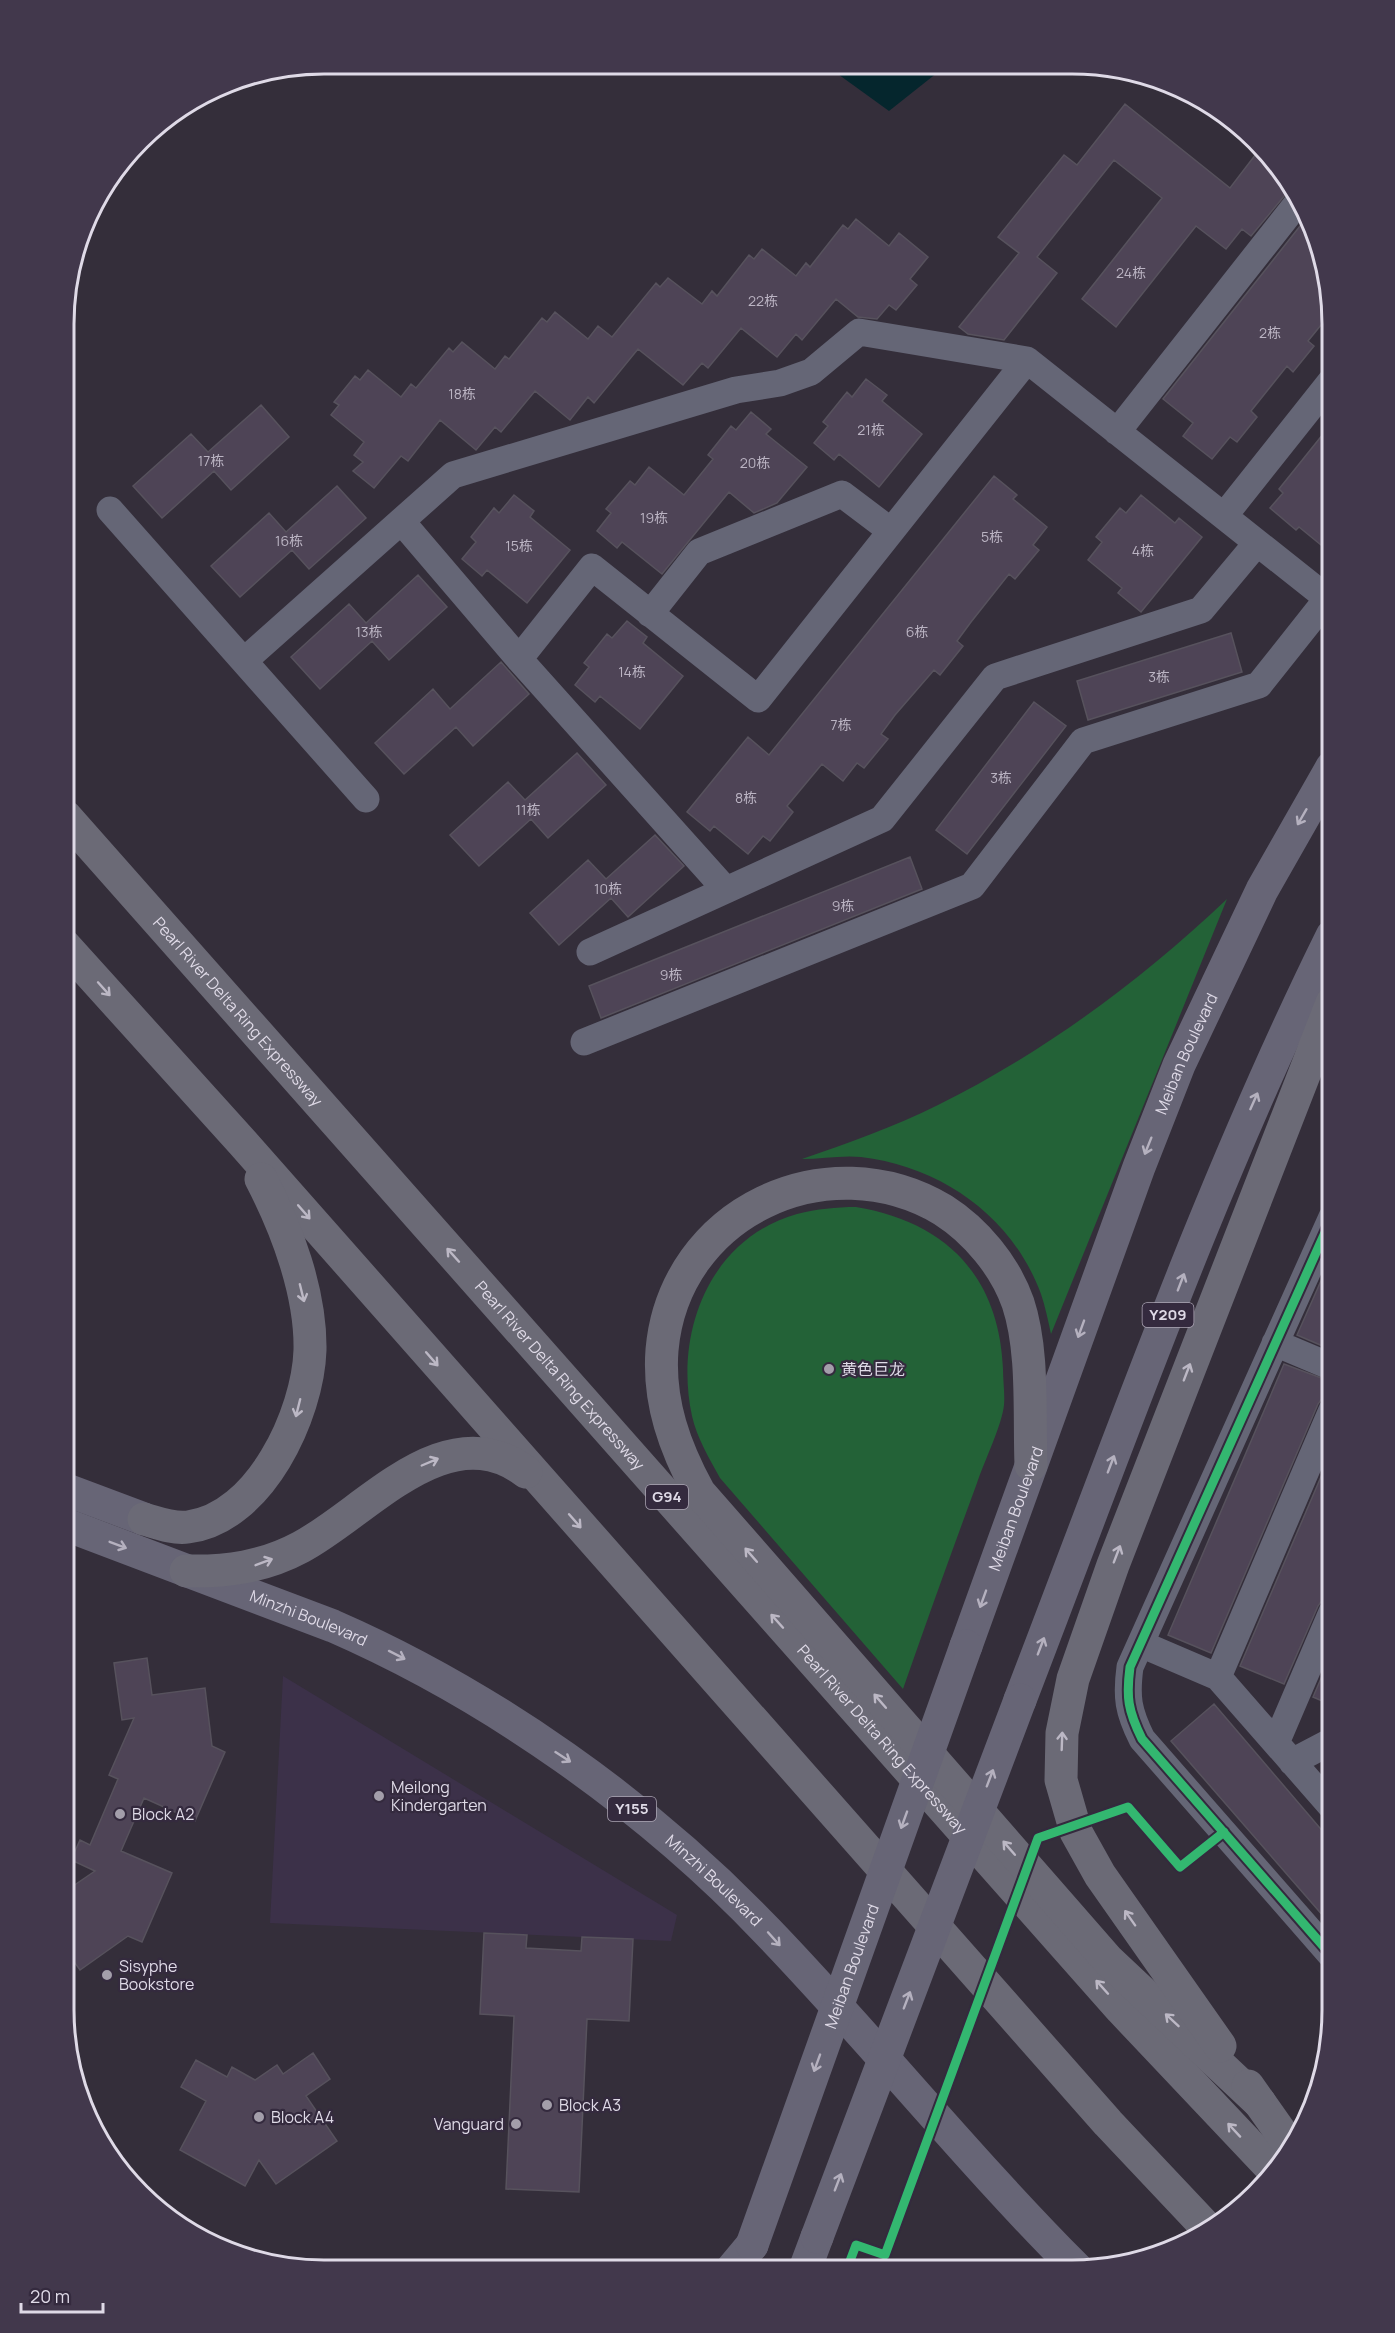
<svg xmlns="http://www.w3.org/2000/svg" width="1395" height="2333" viewBox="0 0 1395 2333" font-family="Manrope,'Noto Sans SC',sans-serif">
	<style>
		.built { fill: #3c3149 }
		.forest { fill: #236237 }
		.water { fill: #05262d }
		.building { fill: #4e4456; stroke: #57525d; stroke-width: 1.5 }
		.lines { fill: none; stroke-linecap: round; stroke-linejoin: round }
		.minor { stroke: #656676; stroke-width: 27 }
		.major { stroke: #676576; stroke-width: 33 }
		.highway { stroke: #6b6a76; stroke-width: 33 }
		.major-bridge { stroke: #676576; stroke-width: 33 }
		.cycleway-casing { stroke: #342a3e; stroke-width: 13 }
		.cycleway { stroke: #33b770; stroke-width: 9 }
		.oneway { stroke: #b5b1bf }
		.oneway2 { stroke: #bcb8c5 }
		.poi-dot { fill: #a39eaa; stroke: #342a3e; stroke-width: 2 }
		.labels { text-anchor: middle; stroke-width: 4.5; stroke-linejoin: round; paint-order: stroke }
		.number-label { font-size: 14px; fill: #bbb4c3 }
		.shield { fill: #342a3e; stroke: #aca5b4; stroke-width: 1.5 }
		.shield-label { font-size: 15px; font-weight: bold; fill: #dfdae7 }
		.street-label { font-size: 16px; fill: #dfdae7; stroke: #342a3e }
		.poi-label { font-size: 16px; fill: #dfdae7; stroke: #342a3e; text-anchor: start }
		.rim { fill: none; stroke: #dfdae7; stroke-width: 3 }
	</style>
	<rect width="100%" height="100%" fill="#342e3a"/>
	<!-- built -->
	<path class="built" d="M 283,1676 L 677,1915 L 671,1941 L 270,1923 Z"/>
	<!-- forest -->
	<path class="forest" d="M 1227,899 L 1051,1334 C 1048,1320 1045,1306 1041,1294 C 1012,1216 942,1167 861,1157 C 842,1155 821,1159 802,1159 C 848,1143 894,1127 938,1105 C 1046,1051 1139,982 1227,899 Z
		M 856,1207 C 946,1222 999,1276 1003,1369 C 1003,1381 1005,1394 1004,1405 C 1002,1425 984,1462 977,1483 C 952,1551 927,1620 903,1689 L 720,1478 C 709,1458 697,1438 692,1416 C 674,1333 709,1239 797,1214 C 817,1209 836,1207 856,1207 Z"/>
	<!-- water -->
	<path class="water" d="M 824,64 L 947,65 L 889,111 Z"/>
	<!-- building -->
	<path class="building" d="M 1125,104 L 1230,188 L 1259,150 L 1279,165 L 1291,188 L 1251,236 L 1242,229 L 1226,249 L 1196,226 L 1116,327 L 1082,299 L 1162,198 L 1114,160 L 1037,257 L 1057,273 L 1004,340 L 968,334 L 959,327 L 1019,253 L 998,237 L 1064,155 L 1077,165 Z
		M 1308,216 L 1312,224 L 1330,314 L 1308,341 L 1314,346 L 1293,372 L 1287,366 L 1251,411 L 1257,417 L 1237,442 L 1230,437 L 1212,459 L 1183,436 L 1193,423 L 1163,399 Z
		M 856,219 L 889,246 L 899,233 L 928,257 L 910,279 L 917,285 L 896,310 L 889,305 L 877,319 L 858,317 L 836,299 L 802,340 L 796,334 L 777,357 L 741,328 L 708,368 L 702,363 L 683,385 L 638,349 L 594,403 L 588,397 L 570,420 L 535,391 L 501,432 L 495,427 L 476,450 L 440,420 L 408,461 L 401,456 L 374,488 L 353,471 L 363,462 L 354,455 L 364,442 L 331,415 L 339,405 L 334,402 L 355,376 L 360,380 L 368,370 L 401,397 L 411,384 L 416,388 L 449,348 L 453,352 L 462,342 L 495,369 L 505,356 L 509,359 L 542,318 L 547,322 L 555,312 L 588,339 L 598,326 L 612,337 L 656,283 L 660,287 L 668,278 L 702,304 L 712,291 L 717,296 L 749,255 L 754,259 L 762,249 L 796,276 L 806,263 L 810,267 L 843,225 L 848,229 Z
		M 866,379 L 887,395 L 882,401 L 922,434 L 879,487 L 839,454 L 834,460 L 814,443 L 828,426 L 823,422 L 847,392 L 852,397 Z
		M 261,405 L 289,437 L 231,490 L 214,471 L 162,518 L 133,486 L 191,434 L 208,452 Z
		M 751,412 L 771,429 L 766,434 L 807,467 L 777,503 L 754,513 L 729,492 L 662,574 L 622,542 L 617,548 L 597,531 L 611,513 L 606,509 L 630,481 L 635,485 L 649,467 L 684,495 L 713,459 L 708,455 L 731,426 L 736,430 Z
		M 1332,423 L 1332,554 L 1299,527 L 1296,530 L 1270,508 L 1283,493 L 1279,489 Z
		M 994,476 L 1017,495 L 1013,499 L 1047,527 L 1033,545 L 1039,550 L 1015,579 L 1009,574 L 971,622 L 957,641 L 963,646 L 940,675 L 934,670 L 895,715 L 881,734 L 888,739 L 864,768 L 857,763 L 843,781 L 822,764 L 787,806 L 793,812 L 770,841 L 763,836 L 748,854 L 714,826 L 710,831 L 687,812 L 748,737 L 769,755 Z
		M 337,486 L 366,518 L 309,569 L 292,550 L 240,597 L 211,566 L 269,513 L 286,532 Z
		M 514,495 L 534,511 L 530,517 L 570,550 L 527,603 L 487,570 L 482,576 L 462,559 L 476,542 L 471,537 L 494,508 L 499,513 Z
		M 1141,495 L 1175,523 L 1179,518 L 1202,537 L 1141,612 L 1118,593 L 1122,588 L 1088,560 L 1102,542 L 1096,537 L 1120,508 L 1126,513 Z
		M 418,575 L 447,607 L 389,660 L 372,641 L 320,689 L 291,657 L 349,604 L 366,623 Z
		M 627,621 L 647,637 L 643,643 L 683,676 L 640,729 L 600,696 L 595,702 L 575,685 L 589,667 L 584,663 L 607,634 L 612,638 Z
		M 1231,633 L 1242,672 L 1088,720 L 1077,681 Z
		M 501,662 L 529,694 L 473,746 L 456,727 L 404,774 L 375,743 L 433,689 L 450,709 Z
		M 1034,702 L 1066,726 L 967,854 L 936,830 Z
		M 577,753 L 606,785 L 548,838 L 531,819 L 479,866 L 450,835 L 508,782 L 525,800 Z
		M 655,835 L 684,866 L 628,917 L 611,898 L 559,945 L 530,913 L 588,860 L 606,879 Z
		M 910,857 L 922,889 L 601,1018 L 589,986 Z
		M 1332,1256 L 1332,1350 L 1297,1335 Z
		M 1284,1364 L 1332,1382 L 1332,1395 L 1323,1397 L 1318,1404 L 1211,1653 L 1168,1635 Z
		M 1332,1451 L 1332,1596 L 1323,1599 L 1318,1606 L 1284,1684 L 1240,1666 Z
		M 1332,1653 L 1332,1705 L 1313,1697 Z
		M 147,1658 L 152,1695 L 205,1688 L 212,1746 L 225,1752 L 195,1821 L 144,1798 L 121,1851 L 172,1873 L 142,1942 L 128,1936 L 80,1970 L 65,1949 L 74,1943 L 63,1927 L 63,1893 L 95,1871 L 71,1860 L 80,1840 L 90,1845 L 118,1779 L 109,1775 L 134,1718 L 122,1720 L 114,1663 Z
		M 1214,1704 L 1331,1841 L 1331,1925 L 1171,1741 Z
		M 484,1933 L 527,1935 L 526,1948 L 581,1951 L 582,1937 L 633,1939 L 629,2021 L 587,2019 L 579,2192 L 506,2189 L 514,2016 L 480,2014 Z
		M 313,2053 L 330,2079 L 306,2096 L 337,2141 L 276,2184 L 259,2160 L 245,2186 L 180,2150 L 206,2101 L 181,2087 L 196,2060 L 227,2077 L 232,2067 L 255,2080 L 277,2065 L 283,2074 Z"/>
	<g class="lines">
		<!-- minor -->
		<path class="minor" d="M 1117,432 L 1299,201
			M 110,510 L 366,799
			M 1224,516 L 1332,380
			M 402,522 L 519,659 L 726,890
			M 650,614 L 699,552 L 842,494 L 891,531
			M 519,659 L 592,567 L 758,699 L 1027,360
			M 245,660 L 453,475 L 736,390 L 780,383 L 811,372 L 859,332 L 1027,360 L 1332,602
			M 590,952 L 882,819 L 995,677 L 1201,610 L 1257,543
			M 584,1042 L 972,886 L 1083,741 L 1259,685 L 1332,593
			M 1275,1343 L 1332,1367
			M 1141,1644 L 1218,1677 L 1331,1806
			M 1218,1677 L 1332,1410
			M 1276,1743 L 1332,1612
			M 1292,1762 L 1332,1741
			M 1331,1955 L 1142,1739 C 1128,1711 1126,1697 1130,1667 L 1332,1217"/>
		<!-- major -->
		<g class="major">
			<path d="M 64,1489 L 144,1519"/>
			<path id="s1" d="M 64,1524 L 333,1626 C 491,1695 648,1806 767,1931 C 873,2041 969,2161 1077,2269"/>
			<path id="s2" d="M 966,1646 L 1139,1167 L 1179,1065 L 1262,890 L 1332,767"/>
			<path d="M 1020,1700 C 1119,1443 1210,1183 1332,936"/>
			<path d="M 732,2269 L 752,2245"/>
			<path d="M 805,2269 L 817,2237"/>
		</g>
		<!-- highway -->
		<g class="highway">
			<path id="s3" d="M 65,816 L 1121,2009 L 1275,2172"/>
			<path d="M 64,945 L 242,1142 L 1108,2123 L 1208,2229"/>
			<path d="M 1031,1465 C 1029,1415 1034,1351 1018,1303 C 1005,1266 976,1231 943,1210 C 827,1141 674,1212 662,1350 C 658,1402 675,1448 699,1492 L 1108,1960 L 1260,2103"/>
			<path d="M 144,1519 C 158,1523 173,1529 188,1527 C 260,1518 308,1414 310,1350 C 311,1293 287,1229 261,1179"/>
			<path d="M 186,1571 C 226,1572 264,1567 301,1547 C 367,1512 446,1412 526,1472"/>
			<path d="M 1220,2046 L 1100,1875 L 1076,1832 L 1061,1780 L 1062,1733 L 1073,1679 L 1113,1565 L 1332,1003"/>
			<path d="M 1248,2086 L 1291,2147"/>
		</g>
		<!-- major-bridge -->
		<g class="major-bridge">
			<path d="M 817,2237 L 1020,1700"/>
			<path id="s4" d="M 752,2245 L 966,1646"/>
		</g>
		<!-- cycleway casing -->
		<g class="cycleway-casing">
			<path id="cycleway" d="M 1331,1955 L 1142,1739 C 1128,1711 1126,1697 1130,1667 L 1332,1217
				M 847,2269 L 856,2245 L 885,2255 L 1038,1838 L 1128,1807 L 1180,1867 L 1224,1832"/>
		</g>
		<!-- cycleway -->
		<use href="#cycleway" class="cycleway"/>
	</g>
	<!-- one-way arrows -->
	<defs><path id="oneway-shaft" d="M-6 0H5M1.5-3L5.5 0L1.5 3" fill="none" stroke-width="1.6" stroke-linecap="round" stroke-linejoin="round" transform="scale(1.5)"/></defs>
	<g class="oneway">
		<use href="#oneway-shaft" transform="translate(1302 817) rotate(120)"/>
		<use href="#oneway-shaft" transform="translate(1254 1101) rotate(-66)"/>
		<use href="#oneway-shaft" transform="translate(1148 1146) rotate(112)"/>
		<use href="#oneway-shaft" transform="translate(1181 1282) rotate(-69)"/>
		<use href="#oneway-shaft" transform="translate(1081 1329) rotate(110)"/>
		<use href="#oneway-shaft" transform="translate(1111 1464) rotate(-69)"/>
		<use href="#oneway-shaft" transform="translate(118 1545) rotate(21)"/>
		<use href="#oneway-shaft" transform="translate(983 1599) rotate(110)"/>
		<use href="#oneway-shaft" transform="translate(1041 1646) rotate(-69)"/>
		<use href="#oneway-shaft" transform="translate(397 1655) rotate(27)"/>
		<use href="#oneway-shaft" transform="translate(563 1757) rotate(33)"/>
		<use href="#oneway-shaft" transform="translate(990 1778) rotate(-69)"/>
		<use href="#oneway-shaft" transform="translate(904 1820) rotate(110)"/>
		<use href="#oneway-shaft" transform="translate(774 1939) rotate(48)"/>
		<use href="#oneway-shaft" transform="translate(907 2000) rotate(-69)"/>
		<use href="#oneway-shaft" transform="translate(817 2063) rotate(110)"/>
		<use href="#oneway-shaft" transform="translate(838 2182) rotate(-69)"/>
	</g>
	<g class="oneway2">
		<use href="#oneway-shaft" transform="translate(104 989) rotate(48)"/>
		<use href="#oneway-shaft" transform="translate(304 1212) rotate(49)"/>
		<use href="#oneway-shaft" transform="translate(453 1255) rotate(-132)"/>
		<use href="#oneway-shaft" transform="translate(302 1293) rotate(76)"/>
		<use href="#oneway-shaft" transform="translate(432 1359) rotate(49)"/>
		<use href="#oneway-shaft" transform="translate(1187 1372) rotate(-69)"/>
		<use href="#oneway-shaft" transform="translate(298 1408) rotate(104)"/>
		<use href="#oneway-shaft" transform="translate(430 1462) rotate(-23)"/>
		<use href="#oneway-shaft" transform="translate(575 1521) rotate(49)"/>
		<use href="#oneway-shaft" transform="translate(1117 1554) rotate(-69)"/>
		<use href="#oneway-shaft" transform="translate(751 1555) rotate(-131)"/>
		<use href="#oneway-shaft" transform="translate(264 1562) rotate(-21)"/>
		<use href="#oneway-shaft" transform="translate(777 1621) rotate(-132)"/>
		<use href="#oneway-shaft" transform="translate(880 1701) rotate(-131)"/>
		<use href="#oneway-shaft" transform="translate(1062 1741) rotate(-88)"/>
		<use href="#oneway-shaft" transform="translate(1009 1848) rotate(-131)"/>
		<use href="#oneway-shaft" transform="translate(1130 1918) rotate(-125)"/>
		<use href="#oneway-shaft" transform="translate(1102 1987) rotate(-132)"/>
		<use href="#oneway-shaft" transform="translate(1172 2020) rotate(-137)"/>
		<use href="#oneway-shaft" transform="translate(1234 2130) rotate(-133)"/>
	</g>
	<!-- markers -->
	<g class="poi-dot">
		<circle cx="829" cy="1369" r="6"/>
		<circle cx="379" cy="1796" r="6"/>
		<circle cx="120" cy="1814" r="6"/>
		<circle cx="107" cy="1975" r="6"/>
		<circle cx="547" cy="2105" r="6"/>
		<circle cx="259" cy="2117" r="6"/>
		<circle cx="516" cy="2124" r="6"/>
	</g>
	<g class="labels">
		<!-- number labels -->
		<g class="number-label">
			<text x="1131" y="278">24栋</text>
			<text x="763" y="306">22栋</text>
			<text x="1270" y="338">2栋</text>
			<text x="462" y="399">18栋</text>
			<text x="871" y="435">21栋</text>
			<text x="211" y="466">17栋</text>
			<text x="755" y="468">20栋</text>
			<text x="654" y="523">19栋</text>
			<text x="992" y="542">5栋</text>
			<text x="289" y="546">16栋</text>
			<text x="519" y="551">15栋</text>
			<text x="1143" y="556">4栋</text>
			<text x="369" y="637">13栋</text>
			<text x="917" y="637">6栋</text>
			<text x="632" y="677">14栋</text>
			<text x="1159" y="682">3栋</text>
			<text x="841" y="730">7栋</text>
			<text x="1001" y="783">3栋</text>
			<text x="746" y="803">8栋</text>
			<text x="528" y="815">11栋</text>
			<text x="608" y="894">10栋</text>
			<text x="843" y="911">9栋</text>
			<text x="671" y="980">9栋</text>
		</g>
		<!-- shield labels -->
		<g class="shield">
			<rect x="1142.5" y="1303" width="51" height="24" rx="4.5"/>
			<rect x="646" y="1485" width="42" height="24" rx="4.5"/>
			<rect x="608" y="1797" width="48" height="24" rx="4.5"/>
		</g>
		<g class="shield-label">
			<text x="1168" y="1320">Y209</text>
			<text x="667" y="1502">G94</text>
			<text x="632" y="1814">Y155</text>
		</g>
		<!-- street labels -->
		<g class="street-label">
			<text dy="6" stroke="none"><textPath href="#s3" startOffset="261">Pearl River Delta Ring Expressway</textPath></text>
			<text dy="6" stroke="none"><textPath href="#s2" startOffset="632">Meiban Boulevard</textPath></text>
			<text dy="6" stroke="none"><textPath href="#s3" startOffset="747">Pearl River Delta Ring Expressway</textPath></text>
			<text dy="6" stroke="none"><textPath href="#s2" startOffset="146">Meiban Boulevard</textPath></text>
			<text dy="6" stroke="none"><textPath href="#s1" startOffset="262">Minzhi Boulevard</textPath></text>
			<text dy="6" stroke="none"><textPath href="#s3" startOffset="1233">Pearl River Delta Ring Expressway</textPath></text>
			<text dy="6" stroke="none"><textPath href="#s1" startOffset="748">Minzhi Boulevard</textPath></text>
			<text dy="6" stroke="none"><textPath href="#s4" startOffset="296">Meiban Boulevard</textPath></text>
		</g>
		<!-- poi labels -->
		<g class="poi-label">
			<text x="841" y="1375">黄色巨龙</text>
			<text x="391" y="1793">Meilong<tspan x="391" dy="18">Kindergarten</tspan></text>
			<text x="132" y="1820">Block A2</text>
			<text x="119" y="1972">Sisyphe<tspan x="119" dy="18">Bookstore</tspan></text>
			<text x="559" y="2111">Block A3</text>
			<text x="271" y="2123">Block A4</text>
			<text x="504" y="2130" text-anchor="end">Vanguard</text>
		</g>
	</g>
	<!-- crop -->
	<path d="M0 0H1395V2333H0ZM324 74H1072A250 250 0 0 1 1322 324V2010A250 250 0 0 1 1072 2260H324A250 250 0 0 1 74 2010V324A250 250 0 0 1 324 74Z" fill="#42384c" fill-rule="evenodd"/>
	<path class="rim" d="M324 74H1072A250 250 0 0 1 1322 324V2010A250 250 0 0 1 1072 2260H324A250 250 0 0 1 74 2010V324A250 250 0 0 1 324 74Z"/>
	<!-- scale -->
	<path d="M21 2303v9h82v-9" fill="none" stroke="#dfdae7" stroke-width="3"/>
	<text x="30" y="2303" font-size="18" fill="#dfdae7" stroke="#342a3e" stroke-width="4.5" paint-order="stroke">20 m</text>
</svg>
